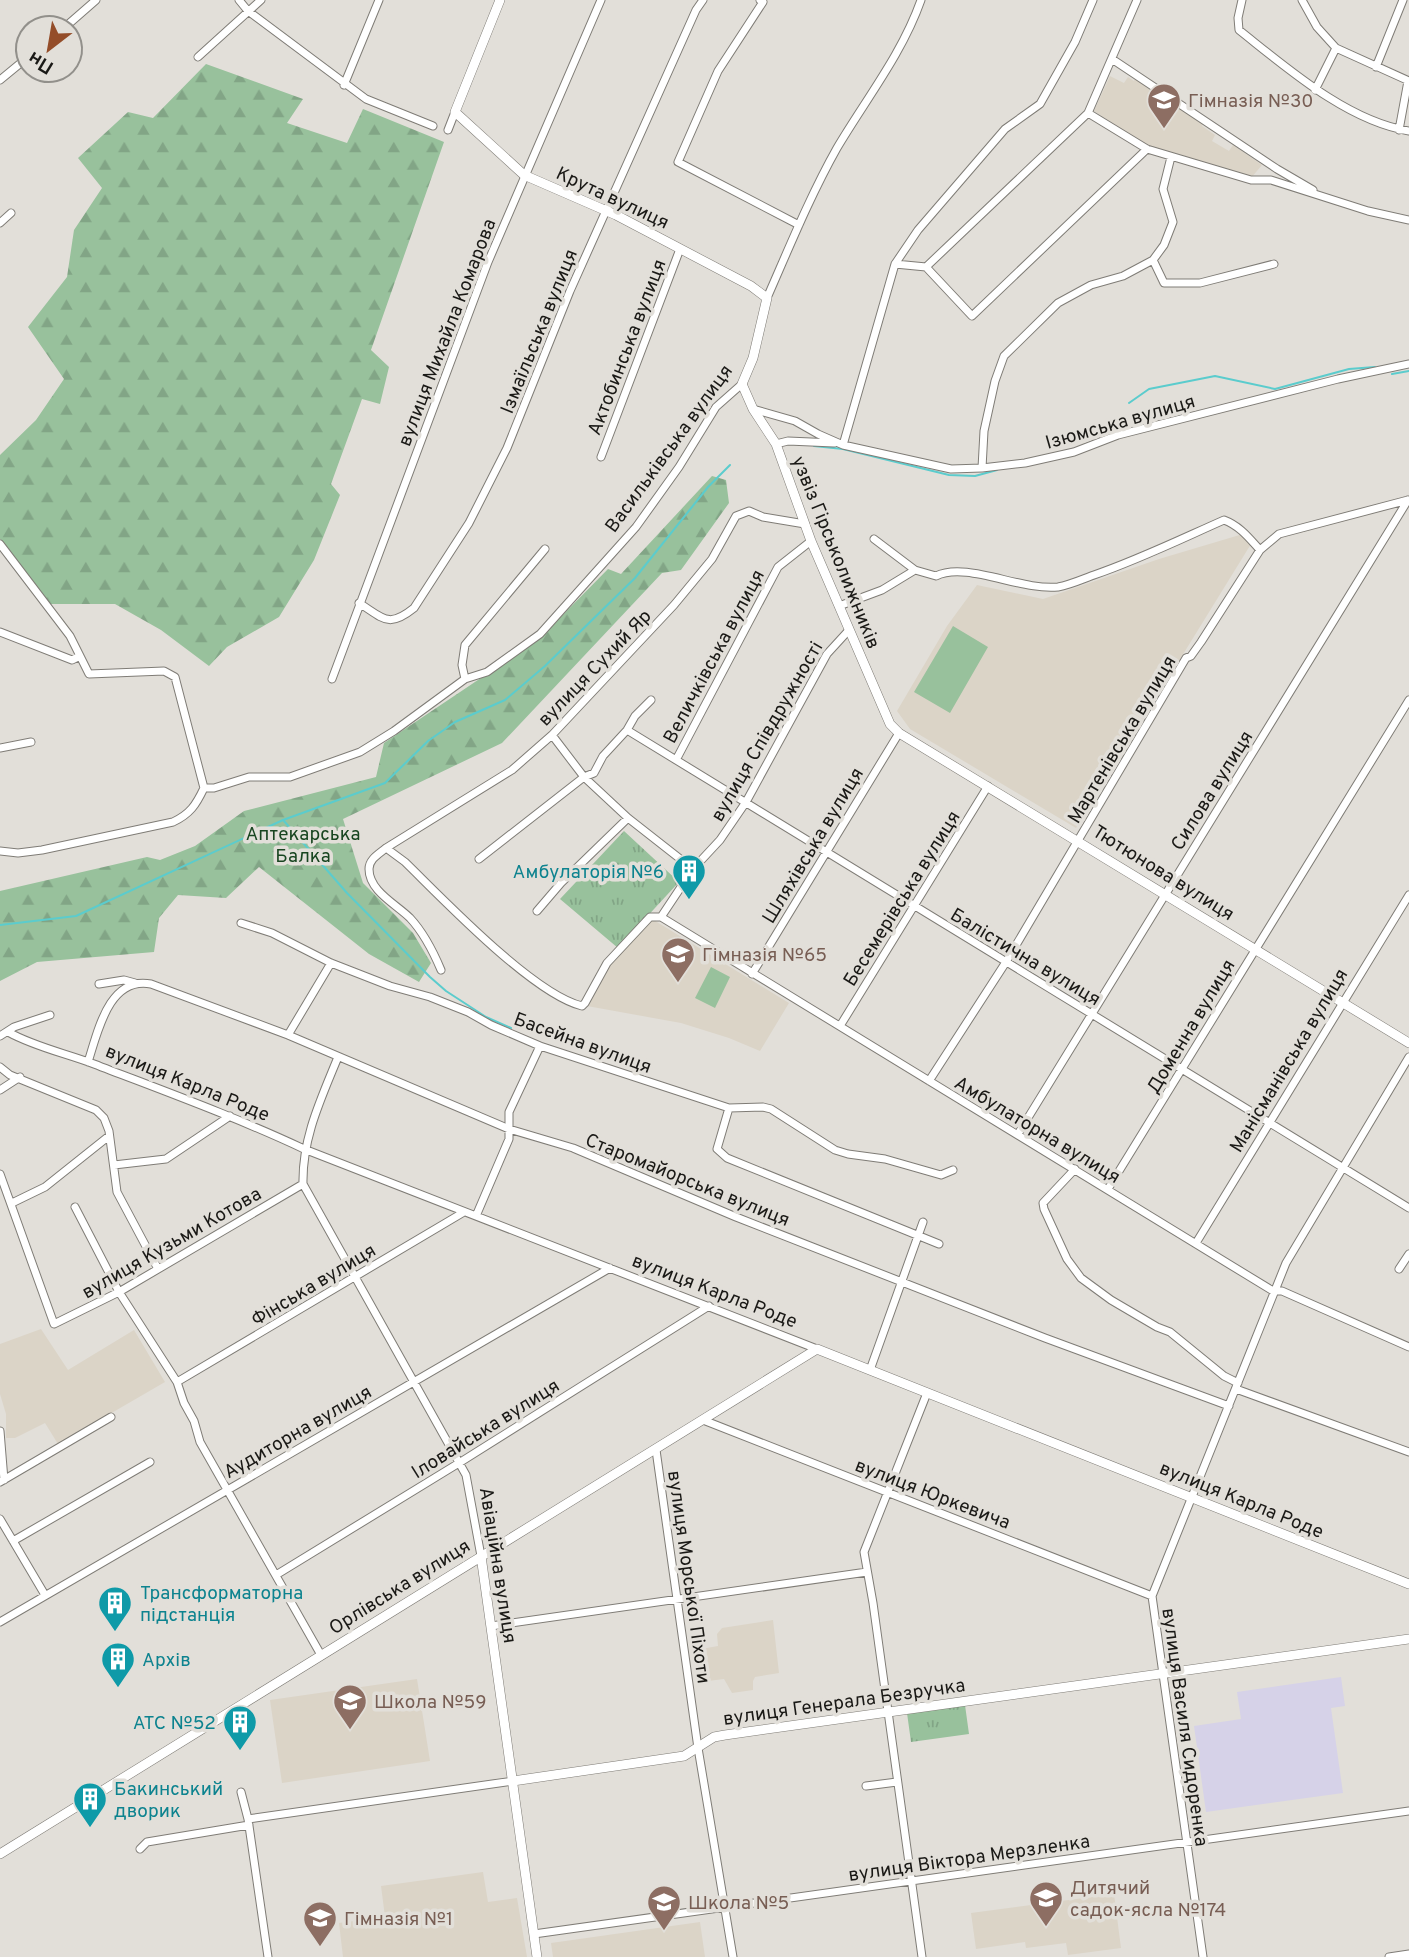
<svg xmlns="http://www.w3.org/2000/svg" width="1409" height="1957" viewBox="0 0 1409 1957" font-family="Overpass,sans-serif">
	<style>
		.commercial { fill: #d6d2e8 }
		.built { fill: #dbd4c7 }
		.grass { fill: url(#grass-tufts) }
		.forest { fill: url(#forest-firs) }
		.garden { fill: #98c19c }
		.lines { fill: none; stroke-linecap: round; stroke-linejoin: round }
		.stream { stroke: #5bcccd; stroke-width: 2 }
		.minor-casing { stroke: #7f7c76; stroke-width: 9 }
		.tertiary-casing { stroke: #7f7c76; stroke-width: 10 }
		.minor { stroke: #fff; stroke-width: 7 }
		.tertiary { stroke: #fff; stroke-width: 9 }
		.labels { text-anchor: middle; stroke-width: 7; stroke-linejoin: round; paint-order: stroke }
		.education-label { font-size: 19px; fill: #785e54; stroke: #e2dfd9; text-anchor: start }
		.street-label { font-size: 19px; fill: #1a1916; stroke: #e2dfd9 }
		.park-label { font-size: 19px; fill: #184520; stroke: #e2dfd9 }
		.culture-label { font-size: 19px; fill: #0d838f; stroke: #e2dfd9; text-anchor: start }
	</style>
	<defs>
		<pattern id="grass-tufts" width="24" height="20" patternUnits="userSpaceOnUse" patternTransform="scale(1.75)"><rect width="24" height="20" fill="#98c19c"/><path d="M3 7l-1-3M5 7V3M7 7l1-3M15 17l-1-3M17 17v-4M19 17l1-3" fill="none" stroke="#82a586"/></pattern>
		<pattern id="forest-firs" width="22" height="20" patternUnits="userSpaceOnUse" patternTransform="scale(1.75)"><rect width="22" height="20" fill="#98c19c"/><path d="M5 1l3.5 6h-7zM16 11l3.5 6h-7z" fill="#82a586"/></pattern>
	</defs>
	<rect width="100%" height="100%" fill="#e2dfd9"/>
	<!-- commercial -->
	<path class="commercial" d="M 1341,1677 L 1345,1706 L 1331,1708 L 1343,1793 L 1206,1812 L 1194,1726 L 1241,1719 L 1237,1692 Z"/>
	<!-- built -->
	<path class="built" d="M 1110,76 L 1124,83 L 1128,77 L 1134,81 L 1135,79 L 1203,124 L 1202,126 L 1215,135 L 1212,141 L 1229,151 L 1233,145 L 1262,165 L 1251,178 L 1143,144 L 1094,111 Z
		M 1243,534 L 1251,544 L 1076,828 L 910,729 L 897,711 L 947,626 L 977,585 L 1043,599 L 1159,559 Z
		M 652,919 L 789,1003 L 760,1051 L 729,1038 L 681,1023 L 587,1006 L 608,964 Z
		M 41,1329 L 68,1370 L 134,1330 L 165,1382 L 58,1444 L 45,1423 L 15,1438 L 6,1438 L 6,1414 L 0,1394 L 0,1344 Z
		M 773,1620 L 779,1673 L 755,1677 L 753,1681 L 753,1690 L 732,1693 L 724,1679 L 700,1682 L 696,1650 L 718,1646 L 717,1634 L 722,1628 Z
		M 417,1679 L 430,1761 L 282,1783 L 270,1700 Z
		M 483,1872 L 488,1902 L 517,1898 L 527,1957 L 343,1957 L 339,1923 L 385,1917 L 381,1886 Z
		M 1114,1894 L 1121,1948 L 1068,1955 L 1066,1943 L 1026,1948 L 1025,1942 L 976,1949 L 971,1913 Z
		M 700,1922 L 705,1957 L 553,1957 L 551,1943 Z"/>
	<!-- grass -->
	<path class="grass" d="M 624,831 L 679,882 L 618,948 L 560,899 Z
		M 965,1705 L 969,1734 L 911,1742 L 907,1713 Z"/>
	<!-- forest -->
	<path class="forest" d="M 206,64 L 303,99 L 287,123 L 347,143 L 363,109 L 444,142 L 371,350 L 389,367 L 380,404 L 362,399 L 331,484 L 340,495 L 314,560 L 279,617 L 227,647 L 209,666 L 161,630 L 115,604 L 49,604 L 0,539 L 0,455 L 36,420 L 64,379 L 28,327 L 67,277 L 74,230 L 102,188 L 78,158 L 128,112 L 153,118 Z
		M 712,476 L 726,480 L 729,503 L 681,570 L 662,573 L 502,743 L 343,819 L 363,883 L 413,933 L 431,963 L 419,982 L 369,954 L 259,867 L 226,898 L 178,895 L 159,918 L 154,952 L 37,962 L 0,981 L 0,891 L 147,857 L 160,860 L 195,846 L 244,811 L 376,777 L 384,743 L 539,639 L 608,569 L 621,574 Z"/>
	<!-- garden -->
	<path class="garden" d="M 953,626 L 988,647 L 950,713 L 914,692 Z
		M 711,967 L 730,977 L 715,1008 L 695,998 Z"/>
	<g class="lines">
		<!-- stream -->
		<path class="stream" d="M 1392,374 L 1409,371
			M 1129,403 L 1149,389 L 1215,376 L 1275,389 L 1349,369 L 1375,367
			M 814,446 L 843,449 L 949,475 L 975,476 L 997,470
			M 284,821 L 347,893 L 430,977 L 446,991 L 486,1017 L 511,1028
			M 0,925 L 76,916 L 283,820 L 385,783 L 428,741 L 455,722 L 505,700 L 545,666 L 635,578 L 708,487 L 730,465"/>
		<!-- minor casing -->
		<g class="minor-casing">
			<path id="minor" d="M 239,0 L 248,11 L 366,99 L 433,126
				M 760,0 L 763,2 L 718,71 L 678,162 L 799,225
				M 1242,0 L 1238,18 L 1239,30 C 1287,68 1347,121 1409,131
				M 1302,0 L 1317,27 L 1336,48 L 1409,81
				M 64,28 L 96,0
				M 198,57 L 261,0
				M 1112,59 L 1277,169 L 1313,190
				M 1376,67 L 1403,0
				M 0,80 L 28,57
				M 344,85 L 379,0
				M 1315,90 L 1336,48
				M 1088,113 L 1147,149 L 1251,180 L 1271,180 L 1368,211 L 1409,220
				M 448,130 L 455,112
				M 1399,130 L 1408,81
				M 0,223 L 11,213
				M 1153,260 L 1164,283 L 1200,283 L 1274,264
				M 895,264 L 926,267 L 972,316 L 1147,149
				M 926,267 L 1088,113 L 1137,0
				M 767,298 C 789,248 810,196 837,148 C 866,99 902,54 921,0
				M 753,409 L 795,421 L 818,434 L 843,445 L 951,469 L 982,468 L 1025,463 L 1074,452 L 1118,435 L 1338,379 L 1409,364
				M 776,444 L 788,441 L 834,443
				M 843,445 L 895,264 L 918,230 L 1005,129 L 1040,104 L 1075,42 L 1093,0
				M 601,457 L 680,249
				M 982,468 L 984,431 L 995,381 L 1004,356 L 1058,303 L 1091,285 L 1123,276 L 1153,260 L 1164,245 L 1173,222 L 1163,189 L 1171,157
				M 874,539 L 915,570
				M 0,544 L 70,636 L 80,656
				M 359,603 C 383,618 388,629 414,608 L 469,523 L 507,448 L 570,291 L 696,10 L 703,0
				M 839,606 L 882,590 L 915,570 L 936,576 C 966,561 1021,591 1058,587 C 1070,585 1083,579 1094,575 C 1138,560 1181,539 1224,520 C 1240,526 1249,538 1260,550
				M 0,632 L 72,660 L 80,656 L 89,674 L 164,671 L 175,677 L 204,788
				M 332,679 L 488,262 L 601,0
				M 465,679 L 462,665 L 465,645 L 545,549
				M 627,730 L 1409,1208
				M 552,735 L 584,777 L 628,818 L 693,869
				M 0,748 L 31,742
				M 676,760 L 778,567 L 811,541
				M 204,788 L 214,788 L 249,777 L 290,777 L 360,752 L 394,731 L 465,679 L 487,672 L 540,634 L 636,527 L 679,467 L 716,407 L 742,384
				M 386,848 L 405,862 C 443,899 533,994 582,1006 L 585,1003 L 607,963 L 650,917 L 661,917
				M 0,851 L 18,853 L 42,850 L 173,822 C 190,814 196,805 204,788
				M 479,859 L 584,777 L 594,773 L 603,756 L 627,730 L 635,716 L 651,700
				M 537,911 L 561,883 L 628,818
				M 661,917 L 1273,1291 L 1282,1291 L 1409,1347
				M 661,917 L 693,869 L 720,840 L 746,802 L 827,654 L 849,630
				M 241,923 L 272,933 L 331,963 L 390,986 L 430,997 L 468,1012 L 491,1025 L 540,1046 L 729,1108 L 717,1149 L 727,1158 L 939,1244
				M 441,970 C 433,951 424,933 410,918 C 396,904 369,891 369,869 C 369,859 379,854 386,848 L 512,770 L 552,735 L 674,605 L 712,559 L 736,516 L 749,511 L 763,517 L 805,524
				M 752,974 L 899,733
				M 99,984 L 124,980 L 135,983
				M 840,1026 L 988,786
				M 8,1032 C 35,1047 65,1053 94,1064 C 164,1091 236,1117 304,1149 L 817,1349
				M 288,1035 L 331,963
				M 0,1036 L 14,1027 L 50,1015
				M 338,1057 C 321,1099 302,1138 303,1184 L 466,1475 L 481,1556
				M 88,1062 C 98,1031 109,976 151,984 L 288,1035 L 509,1129 L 573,1148 L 736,1217 L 1045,1338 L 1229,1406
				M 0,1067 L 10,1075 L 96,1110 L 104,1118 L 109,1131 L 117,1192 L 158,1269
				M 929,1081 L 1006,962 L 1186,658 L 1191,656 L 1201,642 L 1260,550 L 1279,534 L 1408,500
				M 0,1090 L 20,1077
				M 729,1108 L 763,1107 L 771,1109 L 835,1150 L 848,1154 L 885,1159 L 941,1175 L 953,1170
				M 1018,1134 L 1408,500
				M 114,1165 L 166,1159 L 230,1116
				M 1075,1169 L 1043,1203 L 1044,1209 L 1067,1259 L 1081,1278 L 1111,1300 L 1157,1327 L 1170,1332 L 1224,1376 L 1238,1383
				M 0,1174 L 54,1324 L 119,1292 L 303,1184
				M 1108,1189 L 1409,700
				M 12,1203 L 45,1187 L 109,1136
				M 75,1207 L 119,1292 L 177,1382 L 184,1403 L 194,1421 L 200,1442 L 321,1655
				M 476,1216 L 509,1139 L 509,1112 L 540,1046
				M 1196,1243 L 1409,895
				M 1399,1269 L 1409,1254
				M 870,1370 L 923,1222
				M 177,1382 L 464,1212
				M 1236,1389 L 1409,1452
				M 703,1420 L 1152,1596
				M 0,1431 L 4,1480
				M 656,1450 L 698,1748 L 733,1957
				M 0,1482 L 111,1417
				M 0,1519 L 45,1595
				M 13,1541 L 150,1462
				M 276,1575 L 459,1463 L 709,1306
				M 0,1622 L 610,1268
				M 491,1626 L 867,1572
				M 866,1786 L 897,1782
				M 241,1792 L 248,1819 L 268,1957
				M 248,1819 L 513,1781
				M 140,1849 L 147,1842 L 249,1825
				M 534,1934 L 1409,1811
				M 922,1957 L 873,1603 L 864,1552 L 927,1393
				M 1203,1957 L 1152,1596 L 1286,1263 L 1409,1057
				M 1389,1957 L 1409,1954"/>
		</g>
		<!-- tertiary casing -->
		<g class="tertiary-casing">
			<path id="tertiary" d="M 500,0 L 455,112 L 524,175 L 616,215 L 751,286 L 767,298 L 753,358 L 742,384 L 753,409 L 776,444 L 811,541 L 890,724 L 899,733 L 1409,1043
				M 481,1556 L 537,1957
				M 513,1781 L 684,1756 L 714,1737 L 725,1735 L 1409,1639
				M 0,1854 L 817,1349 L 1409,1584"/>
		</g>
		<!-- minor -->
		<use href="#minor" class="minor"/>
		<!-- tertiary -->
		<use href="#tertiary" class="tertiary"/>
	</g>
	<!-- icons -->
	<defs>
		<g id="school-pin" transform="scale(1.75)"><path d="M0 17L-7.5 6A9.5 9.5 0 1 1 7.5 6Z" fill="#8d6e63" stroke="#e2dfd9"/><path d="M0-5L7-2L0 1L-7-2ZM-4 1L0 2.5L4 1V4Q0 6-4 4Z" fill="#fff"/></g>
		<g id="building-pin" transform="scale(1.75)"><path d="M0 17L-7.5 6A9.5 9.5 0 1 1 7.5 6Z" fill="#0f9aa8" stroke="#e2dfd9"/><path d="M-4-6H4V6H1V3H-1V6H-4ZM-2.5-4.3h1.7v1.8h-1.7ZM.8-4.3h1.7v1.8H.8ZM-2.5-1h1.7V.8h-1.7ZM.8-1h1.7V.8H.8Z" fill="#fff"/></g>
	</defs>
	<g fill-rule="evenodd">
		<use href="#school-pin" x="1164" y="100"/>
		<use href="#building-pin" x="689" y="871"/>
		<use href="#school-pin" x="678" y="954"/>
		<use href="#building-pin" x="115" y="1603"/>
		<use href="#building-pin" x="118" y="1659"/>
		<use href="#school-pin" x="350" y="1701"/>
		<use href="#building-pin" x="240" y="1722"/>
		<use href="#building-pin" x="90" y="1799"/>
		<use href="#school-pin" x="1046" y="1898"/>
		<use href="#school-pin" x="664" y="1902"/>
		<use href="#school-pin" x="320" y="1918"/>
	</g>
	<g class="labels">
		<!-- education labels -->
		<g class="education-label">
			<text x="1188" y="107">Гімназія №30</text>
			<text x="702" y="961">Гімназія №65</text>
			<text x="374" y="1708">Школа №59</text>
			<text x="1070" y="1894">Дитячий<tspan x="1070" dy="22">садок-ясла №174</tspan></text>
			<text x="688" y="1909">Школа №5</text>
			<text x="344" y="1925">Гімназія №1</text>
		</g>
		<!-- street labels -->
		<g class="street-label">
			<text transform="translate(613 197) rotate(25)" y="7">Крута вулиця</text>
			<text transform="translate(538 331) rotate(-68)" y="7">Ізмаїльська вулиця</text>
			<text transform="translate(446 332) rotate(-69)" y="7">вулиця Михайла Комарова</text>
			<text transform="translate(626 347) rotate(-69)" y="7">Актобинська вулиця</text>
			<text transform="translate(1120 421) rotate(-16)" y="7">Ізюмська вулиця</text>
			<text transform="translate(668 448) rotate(-54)" y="7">Васильківська вулиця</text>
			<text transform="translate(837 552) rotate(68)" y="7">узвіз Гірськолижників</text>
			<text transform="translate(713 656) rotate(-62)" y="7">Величківська вулиця</text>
			<text transform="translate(594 667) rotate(-46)" y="7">вулиця Сухий Яр</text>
			<text transform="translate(766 731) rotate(-60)" y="7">вулиця Співдружності</text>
			<text transform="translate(1121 739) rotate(-59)" y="7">Мартенівська вулиця</text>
			<text transform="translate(1211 790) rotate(-58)" y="7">Силова вулиця</text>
			<text transform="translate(812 845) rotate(-59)" y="7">Шляхівська вулиця</text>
			<text transform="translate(1164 872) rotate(32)" y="7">Тютюнова вулиця</text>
			<text transform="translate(901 898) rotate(-58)" y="7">Бесемерівська вулиця</text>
			<text transform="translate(1026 956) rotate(31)" y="7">Балістична вулиця</text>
			<text transform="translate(1190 1026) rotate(-59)" y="7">Доменна вулиця</text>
			<text transform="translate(583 1042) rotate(20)" y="7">Басейна вулиця</text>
			<text transform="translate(1288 1060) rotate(-59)" y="7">Манісманівська вулиця</text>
			<text transform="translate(188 1082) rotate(22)" y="7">вулиця Карла Роде</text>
			<text transform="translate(1038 1129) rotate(31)" y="7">Амбулаторна вулиця</text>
			<text transform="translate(688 1179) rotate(22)" y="7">Старомайорська вулиця</text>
			<text transform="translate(171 1242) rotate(-30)" y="7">вулиця Кузьми Котова</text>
			<text transform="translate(313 1284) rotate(-31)" y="7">Фінська вулиця</text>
			<text transform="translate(715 1290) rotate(21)" y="7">вулиця Карла Роде</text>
			<text transform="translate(485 1428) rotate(-32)" y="7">Іловайська вулиця</text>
			<text transform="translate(297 1431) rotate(-30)" y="7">Аудиторна вулиця</text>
			<text transform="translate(933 1493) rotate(21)" y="7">вулиця Юркевича</text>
			<text transform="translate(1242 1499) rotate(22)" y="7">вулиця Карла Роде</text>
			<text transform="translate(499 1565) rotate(81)" y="7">Авіаційна вулиця</text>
			<text transform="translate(690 1577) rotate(82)" y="7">вулиця Морської Піхоти</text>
			<text transform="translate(399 1586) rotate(-32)" y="7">Орлівська вулиця</text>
			<text transform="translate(844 1701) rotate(-8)" y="7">вулиця Генерала Безручка</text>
			<text transform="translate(1186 1727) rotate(82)" y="7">вулиця Василя Сидоренка</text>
			<text transform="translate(969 1857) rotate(-8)" y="7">вулиця Віктора Мерзленка</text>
		</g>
		<!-- park labels -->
		<g class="park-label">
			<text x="303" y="840">Аптекарська<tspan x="303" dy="22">Балка</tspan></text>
		</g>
		<!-- culture labels -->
		<g class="culture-label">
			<text x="664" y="878" text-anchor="end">Амбулаторія №6</text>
			<text x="140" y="1599">Трансформаторна<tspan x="140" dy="22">підстанція</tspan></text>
			<text x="142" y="1666">Архів</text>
			<text x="216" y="1729" text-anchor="end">АТС №52</text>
			<text x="114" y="1795">Бакинський<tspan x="114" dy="22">дворик</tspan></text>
		</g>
	</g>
	<!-- north arrow -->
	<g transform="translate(49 49) rotate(211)"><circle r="33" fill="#e2dfd9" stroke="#92908b" stroke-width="2"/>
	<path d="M0-5L12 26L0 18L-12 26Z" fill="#944d29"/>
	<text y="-10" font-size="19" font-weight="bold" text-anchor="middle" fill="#1a1916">Пн</text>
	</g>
</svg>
